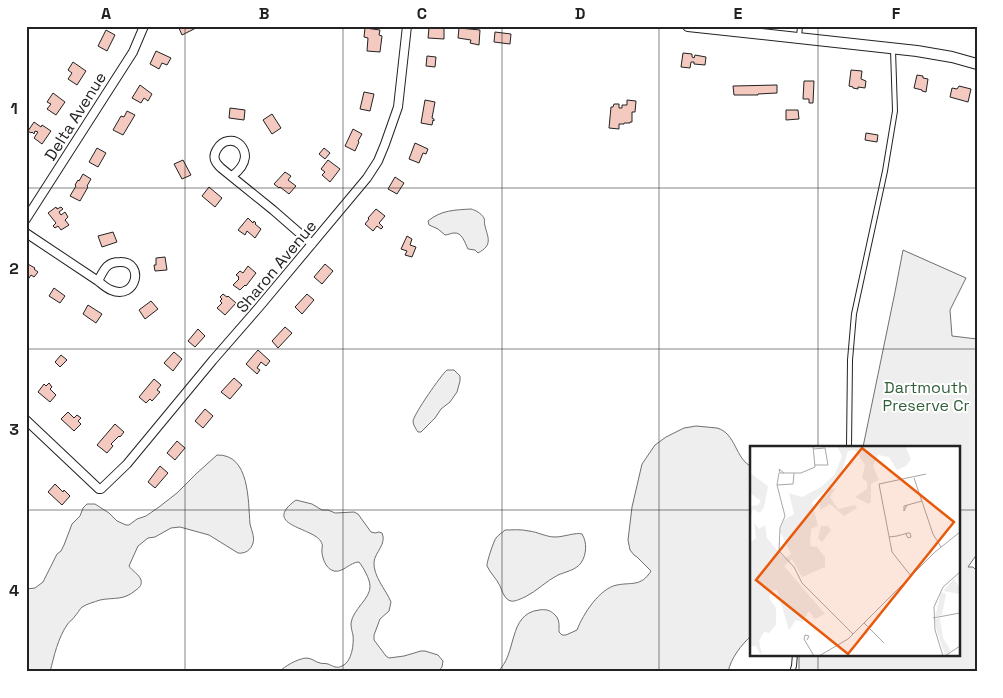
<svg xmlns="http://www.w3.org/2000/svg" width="1003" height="698" viewBox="0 0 1003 698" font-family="'Space Grotesk',sans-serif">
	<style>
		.green { fill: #eee; stroke: #6f6f6f }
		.building { fill: #f3c9c0; stroke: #222 }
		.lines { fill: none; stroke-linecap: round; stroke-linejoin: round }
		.service-casing { stroke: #222; stroke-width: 6 }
		.minor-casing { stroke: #222; stroke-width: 10 }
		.secondary-casing { stroke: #222; stroke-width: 12 }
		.service { stroke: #fff; stroke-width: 4 }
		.minor { stroke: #fff; stroke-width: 8 }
		.secondary { stroke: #fff; stroke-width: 10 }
		.grid { fill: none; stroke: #222; stroke-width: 1; stroke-opacity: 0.55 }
		.labels { text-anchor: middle; stroke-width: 4; stroke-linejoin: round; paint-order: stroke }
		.street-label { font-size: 16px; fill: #222; stroke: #fff }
		.park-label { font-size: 16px; fill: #2f5e38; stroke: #fff }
		.inset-road { fill: none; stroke: #a7a7a7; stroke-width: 1 }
		.view { fill: #e8590c; fill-opacity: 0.15; stroke: #e8590c; stroke-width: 2.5 }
		.inset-edge { fill: none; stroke: #222; stroke-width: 2.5 }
		.neatline { fill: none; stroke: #222; stroke-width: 2 }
		.grid-label { font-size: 16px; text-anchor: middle; font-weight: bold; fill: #222 }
	</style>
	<rect width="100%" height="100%" fill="#fff"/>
	<!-- green -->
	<path class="green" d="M 471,209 C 475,210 481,213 484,218 C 485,220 484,223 485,226 C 488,238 493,245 478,253 L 475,250 L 468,249 C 465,243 462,232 454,233 C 451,233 448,235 445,235 L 438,229 L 429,225 L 428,221 C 441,210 455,210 471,209 Z
		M 903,250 L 966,278 L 950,310 L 952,336 L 977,339 L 977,554 L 968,567 L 973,567 L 977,571 L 977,672 L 799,672 L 799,654 L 959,654 L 959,447 L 863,447 L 895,292 Z
		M 447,370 L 454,370 L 460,376 L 460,381 L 457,392 L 450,402 L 441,409 L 435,418 L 421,432 L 418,432 C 416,429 413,425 413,421 C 414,414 441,375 447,370 Z
		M 696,426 C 703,427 710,427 717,428 C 736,433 735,459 752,467 L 752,635 C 741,645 731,658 728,672 L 497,672 C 518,655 507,614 539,610 C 545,609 550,610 554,614 C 560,619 559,625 559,632 L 562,635 L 566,635 L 577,630 C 583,614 600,588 617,585 C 632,582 641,587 651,571 L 637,557 L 634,555 L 630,550 L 628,540 L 632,507 L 642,464 L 655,445 L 666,437 L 684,428 Z
		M 217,455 C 250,454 248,501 250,524 C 251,529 255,537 253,543 C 251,550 245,554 238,553 L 209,535 L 180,527 L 171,528 L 155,537 L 148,538 L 138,546 L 129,566 C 132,571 139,574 141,580 C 142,585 140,587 136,590 C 123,601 115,597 100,600 C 94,602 87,604 82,607 C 79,610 78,613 75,616 C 73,620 69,621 67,625 C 58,638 54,656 50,672 L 26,672 L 26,589 L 35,588 L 43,582 L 57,554 L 61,551 L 64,545 L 72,524 L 80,516 L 83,508 L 87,504 L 95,504 L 109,513 L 117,521 L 126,525 L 129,525 L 137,519 L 146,516 L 159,507 L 177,493 L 197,473 Z
		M 296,500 L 312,504 L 322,510 L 328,510 L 335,513 L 354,512 L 358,514 L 371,532 L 375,533 L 379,532 L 382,533 C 387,544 375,552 374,562 C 373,576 386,590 391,602 L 389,611 L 380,619 L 374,635 L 374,640 L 386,656 L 389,658 L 404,656 L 421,651 L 425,651 L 438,655 L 443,661 L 442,667 L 438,672 L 279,672 C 285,666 297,659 306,658 C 312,658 315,662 320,663 C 323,664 325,663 328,664 C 333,666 337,669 342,666 C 352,662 354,644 353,635 C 352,631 351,628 351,623 C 353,609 371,598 370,586 C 370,579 363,567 359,562 C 350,562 343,573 334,571 C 325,569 321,555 322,548 C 322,547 323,545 322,544 C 318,527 259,527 296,500 Z
		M 505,530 C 512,530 521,529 529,531 C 538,532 546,537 555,537 C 564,537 576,532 582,534 C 587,542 587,554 581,563 C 576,570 565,572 558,575 C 546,581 537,591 525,597 C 522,598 515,602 511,601 C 505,600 502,591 500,586 C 497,579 490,573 487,566 C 486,564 494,540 496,538 C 498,535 502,533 505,530 Z"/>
	<!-- building -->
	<path class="building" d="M 178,26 L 200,26 L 182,35 Z
		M 365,28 L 380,30 L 379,35 L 382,36 L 380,52 L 367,51 L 368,38 L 364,37 Z
		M 429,28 L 444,28 L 444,39 L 428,38 Z
		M 459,28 L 480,30 L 479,45 L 470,43 L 471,40 L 458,38 Z
		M 106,30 L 115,35 L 107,51 L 98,46 Z
		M 495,32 L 511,34 L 510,44 L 494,42 Z
		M 156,51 L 171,58 L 167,65 L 162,63 L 159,69 L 150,64 Z
		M 683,53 L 692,54 L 692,57 L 694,58 L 695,55 L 706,57 L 705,65 L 694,64 L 694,62 L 691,62 L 690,68 L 681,67 Z
		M 427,56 L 436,57 L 435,67 L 426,66 Z
		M 73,62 L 86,71 L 77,85 L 68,79 L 72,73 L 68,70 Z
		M 851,70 L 862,71 L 861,79 L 866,81 L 865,88 L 858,87 L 858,89 L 853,88 L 853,87 L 849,86 Z
		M 917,75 L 923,76 L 923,78 L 928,79 L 926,92 L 922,91 L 922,90 L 914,88 Z
		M 804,81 L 814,81 L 813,103 L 809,103 L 809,99 L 803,99 Z
		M 140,85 L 152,94 L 148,101 L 144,98 L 141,103 L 132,98 Z
		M 777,85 L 777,93 L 758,94 L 758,95 L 734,95 L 733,86 Z
		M 959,86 L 971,89 L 968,102 L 950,97 L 952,88 L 957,89 Z
		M 364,92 L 374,94 L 370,111 L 360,109 Z
		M 53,93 L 65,102 L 56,115 L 47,109 L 51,104 L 47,102 Z
		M 425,100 L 435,102 L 432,118 L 434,119 L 434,121 L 433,120 L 432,125 L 421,123 Z
		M 627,100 L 636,101 L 635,112 L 632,112 L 632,122 L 630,122 L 630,123 L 624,123 L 624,124 L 619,124 L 619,129 L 609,128 L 611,107 L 613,107 L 614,104 L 619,104 L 619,108 L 622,108 L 622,105 L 627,105 Z
		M 230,108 L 245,110 L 244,120 L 229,118 Z
		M 786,110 L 798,110 L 799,119 L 786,120 Z
		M 127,111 L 135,115 L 123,135 L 113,130 L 121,116 L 124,117 Z
		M 272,114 L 281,128 L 272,134 L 263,120 Z
		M 34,122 L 41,127 L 42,125 L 51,131 L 42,144 L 34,138 L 38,132 L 35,131 L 34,134 L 32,132 L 31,133 L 28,131 Z
		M 353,129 L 362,134 L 358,141 L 359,142 L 355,151 L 345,146 Z
		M 866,133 L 878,135 L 877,142 L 865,140 Z
		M 415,143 L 428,149 L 426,154 L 423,153 L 419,163 L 409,159 Z
		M 97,148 L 106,153 L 98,167 L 89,162 Z
		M 324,148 L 330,153 L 325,159 L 319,154 Z
		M 183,160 L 191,175 L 182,179 L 174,164 Z
		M 328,160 L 340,169 L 330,182 L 322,175 L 325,172 L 321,169 Z
		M 285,172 L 291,176 L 288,180 L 296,186 L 289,194 L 280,187 L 279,188 L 274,184 Z
		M 83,174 L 91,179 L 87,186 L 88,187 L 80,201 L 70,196 L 76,186 L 75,185 L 78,180 L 79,181 Z
		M 395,177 L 404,183 L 397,194 L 388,189 Z
		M 209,187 L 222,198 L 215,207 L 202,196 Z
		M 56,207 L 57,209 L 61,207 L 63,209 L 59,212 L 61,215 L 65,212 L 68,217 L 65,220 L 69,225 L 61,230 L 58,226 L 55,228 L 53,226 L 56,223 L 48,213 Z
		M 376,209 L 385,216 L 379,223 L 383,227 L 381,229 L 377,226 L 373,231 L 365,224 L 369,219 L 368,218 Z
		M 248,218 L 253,223 L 254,221 L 256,223 L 255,224 L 261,229 L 255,238 L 247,231 L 245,235 L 238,230 Z
		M 113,232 L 117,242 L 102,247 L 98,236 Z
		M 407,236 L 412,239 L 410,245 L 416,247 L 412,257 L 405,255 L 407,251 L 401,249 Z
		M 165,257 L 167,270 L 155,271 L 154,265 L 156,265 L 156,258 Z
		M 26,263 L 35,268 L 34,269 L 38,272 L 34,277 L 31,275 L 27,281 Z
		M 325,264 L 333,271 L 322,284 L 314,277 Z
		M 248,266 L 256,273 L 246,286 L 245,285 L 240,290 L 233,285 L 239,279 L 238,278 L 239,277 L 236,275 L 240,271 L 243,273 Z
		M 54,288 L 65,296 L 60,303 L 49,296 Z
		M 223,294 L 227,297 L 228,296 L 236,303 L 225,315 L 217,308 L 222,303 L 220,301 L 222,299 L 220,297 Z
		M 307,294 L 314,300 L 302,314 L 295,307 Z
		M 151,301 L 158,309 L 145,319 L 139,310 Z
		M 88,305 L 102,314 L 96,323 L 83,314 Z
		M 285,327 L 292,333 L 278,348 L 272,341 Z
		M 198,329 L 205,336 L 195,347 L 188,341 Z
		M 258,350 L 270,361 L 266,366 L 261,362 L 257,368 L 260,370 L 257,374 L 246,364 Z
		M 174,352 L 182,359 L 173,371 L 164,363 Z
		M 61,355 L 67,360 L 60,367 L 55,362 Z
		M 234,378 L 242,385 L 230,399 L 221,392 Z
		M 154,379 L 161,385 L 157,390 L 160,392 L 152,401 L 150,399 L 146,403 L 139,397 Z
		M 49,383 L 52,387 L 50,389 L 56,395 L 50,402 L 38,392 L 44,384 L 46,386 Z
		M 205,409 L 213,416 L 203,428 L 195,421 Z
		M 68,412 L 74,418 L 77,415 L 81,418 L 78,421 L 81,424 L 74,431 L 61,419 Z
		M 115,424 L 124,432 L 120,437 L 119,436 L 111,444 L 113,446 L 107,453 L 97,445 Z
		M 177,441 L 185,448 L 175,460 L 167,453 Z
		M 160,466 L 168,473 L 155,488 L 148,482 Z
		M 55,484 L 63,492 L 64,490 L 70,496 L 62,505 L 48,492 Z"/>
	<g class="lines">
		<!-- service casing -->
		<g class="service-casing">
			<path id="service" d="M 799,37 L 800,26
				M 849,447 L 850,360 L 854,314 L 885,171 L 895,111 L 893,50
				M 792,672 L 794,666 L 795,654"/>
		</g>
		<!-- minor casing -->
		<g class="minor-casing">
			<path id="minor" d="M 232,176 C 239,171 244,166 245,157 C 245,148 238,139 228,141 C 220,142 211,154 216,162 C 217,164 219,166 221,168 L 273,210 L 312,244
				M 26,219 L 133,52 L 144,26
				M 26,233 L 98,281 C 102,284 106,288 111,290 C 137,301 145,261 120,262 C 106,262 104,270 98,281
				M 26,420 L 99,489 L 101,489 L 127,464 L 213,360 L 260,306 L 367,178 L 378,161 L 385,144 L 398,107 L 407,26"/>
		</g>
		<!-- secondary casing -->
		<g class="secondary-casing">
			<path id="secondary" d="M 688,26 L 917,51 L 952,57 L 977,64"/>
		</g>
		<!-- service -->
		<use href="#service" class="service"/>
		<!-- minor -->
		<use href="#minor" class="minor"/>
		<!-- secondary -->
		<use href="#secondary" class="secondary"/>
	</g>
	<!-- grid -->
	<path class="grid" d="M 185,26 L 185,672M 343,26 L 343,672M 502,26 L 502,672M 659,26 L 659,672M 818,26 L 818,447M 26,188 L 977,188M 26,349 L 977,349M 26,510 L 752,510M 959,510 L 977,510M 818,654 L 818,672"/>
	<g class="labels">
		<!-- street labels -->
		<g class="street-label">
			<text transform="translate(75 116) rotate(-58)" y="6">Delta Avenue</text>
			<text transform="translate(276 266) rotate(-50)" y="6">Sharon Avenue</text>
		</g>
		<!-- park labels -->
		<g class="park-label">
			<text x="926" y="393">Dartmouth<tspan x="926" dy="18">Preserve Cr</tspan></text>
		</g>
	</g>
	<!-- overview -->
	<g transform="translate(750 446)">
		<rect width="210" height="210" fill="#fff"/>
		<path d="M 87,0 L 155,0 L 161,13 L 156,20 L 147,24 L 139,11 L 128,9 L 123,20 L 129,34 L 121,38 L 121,56 L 118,58 L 105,51 L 117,43 L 117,36 L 112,32 L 115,19 L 105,4 L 98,5 L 92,26 L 81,37 L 82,43 L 86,42 L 80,51 L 88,63 L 105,59 L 107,62 L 94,70 L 80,58 L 70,64 L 70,56 L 79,47 L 77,43 L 62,56 L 68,80 L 61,83 L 60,100 L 67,101 L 75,111 L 75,121 L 52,131 L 42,113 L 34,120 L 75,168 L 65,173 L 59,165 L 52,176 L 46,174 L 39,184 L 27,144 L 23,144 L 19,152 L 26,162 L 26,179 L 19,187 L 14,186 L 9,195 L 12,208 L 9,207 L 6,200 L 0,200 L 0,97 L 6,92 L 4,77 L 9,83 L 15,79 L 17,92 L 31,109 L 35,112 L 41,108 L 30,85 L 34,74 L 44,68 L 39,47 L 52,51 L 71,41 L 85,28 L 92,10 ZM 0,27 L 18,40 L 14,61 L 10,67 L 3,63 L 0,72 L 0,60 L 8,59 L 11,55 L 0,47 ZM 71,80 L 78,80 L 81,84 L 72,96 L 68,92 ZM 204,133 L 210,142 L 210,148 L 193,145 ZM 191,146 L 196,148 L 192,169 L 185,171 ZM 190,172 L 193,192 L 201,205 L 195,209 L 186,182 L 185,173 Z" fill="#eee"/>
		<path class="inset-road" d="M 63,3 L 75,2 L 78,19 L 65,19M 29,27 L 27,39 L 43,38 L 44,27M 34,27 L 29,23 L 30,27 L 51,27 L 65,21 L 63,0M 164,32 L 183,88 L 191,101M 27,39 L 35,70 L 30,82 L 29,105 L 44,121 L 52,137 L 103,188M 157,59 L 154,65 L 154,60 L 172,55M 139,91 L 147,90 L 158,87 L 160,87 L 161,91 L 158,92 L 156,88M 161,130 L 142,106 L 129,38 L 176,28M 183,172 L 210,167M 114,177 L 134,197M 57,194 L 59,190 L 55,189 L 54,193 L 64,210M 69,210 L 98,193 L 185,106 L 210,86M 193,210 L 185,184 L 184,161 L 193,141 L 210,126M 195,210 L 210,200"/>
		<path class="view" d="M 112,2 L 204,76 L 98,208 L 6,134 Z"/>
		<rect width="210" height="210" class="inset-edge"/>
	</g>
	<!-- border -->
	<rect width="1003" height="698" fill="none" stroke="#ffffff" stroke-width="55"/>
	<rect x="28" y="28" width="948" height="642" class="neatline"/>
	<g class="grid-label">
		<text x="106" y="19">A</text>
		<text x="264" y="19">B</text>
		<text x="422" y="19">C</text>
		<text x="580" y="19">D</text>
		<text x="738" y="19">E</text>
		<text x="896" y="19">F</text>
		<text x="14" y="114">1</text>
		<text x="14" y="274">2</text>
		<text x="14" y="435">3</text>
		<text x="14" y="596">4</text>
	</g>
</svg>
